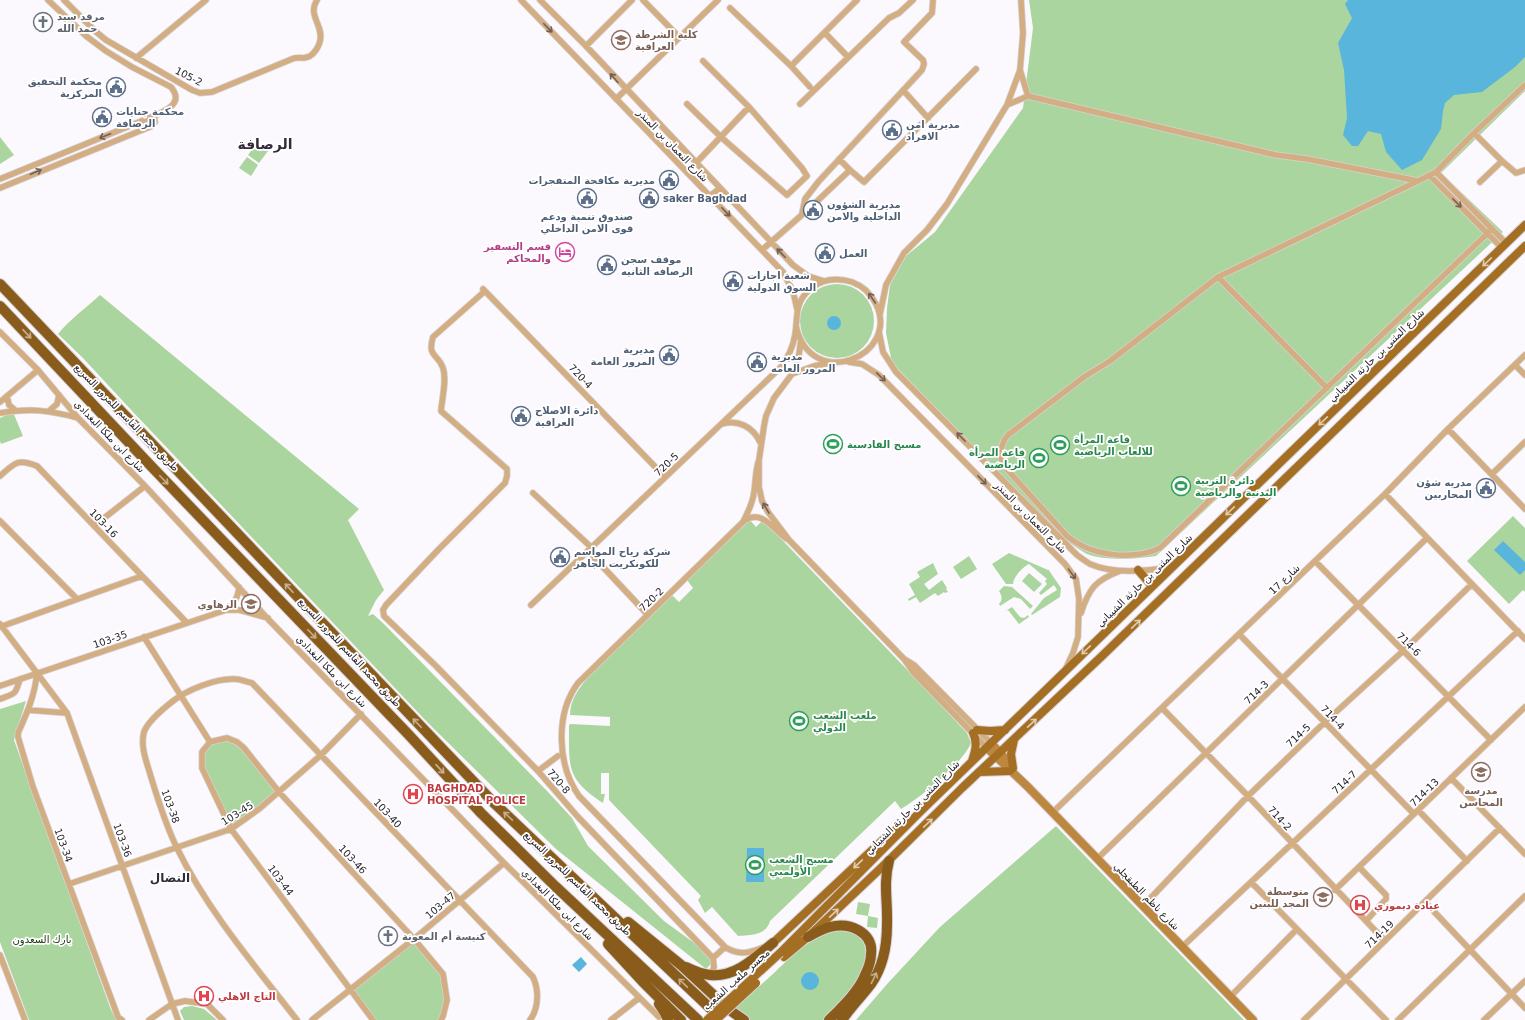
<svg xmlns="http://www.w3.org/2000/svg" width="1525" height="1020" viewBox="0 0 1525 1020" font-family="'DejaVu Sans',Cairo,sans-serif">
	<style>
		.green { fill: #abd59e }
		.water { fill: #5ab5dc }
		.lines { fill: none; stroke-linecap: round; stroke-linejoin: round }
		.street-casing { stroke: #d6d2d8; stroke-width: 7 }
		.secondary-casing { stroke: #d6d2d8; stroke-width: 10 }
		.primary-casing { stroke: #d6d2d8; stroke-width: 10 }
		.highway-casing { stroke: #d6d2d8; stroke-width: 12 }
		.street { stroke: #d3ae82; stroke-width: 5.5 }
		.secondary { stroke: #be873f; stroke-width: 8 }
		.primary { stroke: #a46f23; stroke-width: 8 }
		.highway { stroke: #8a5c1c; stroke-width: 10 }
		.primary-bridge-casing { stroke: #d6d2d8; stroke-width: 10; stroke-linecap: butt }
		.primary-bridge { stroke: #a46f23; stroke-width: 8 }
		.oneway { stroke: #746153 }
		.oneway2 { stroke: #dfcdb2 }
		.oneway3 { stroke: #c4ae8e }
		.labels { text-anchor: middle; stroke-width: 3.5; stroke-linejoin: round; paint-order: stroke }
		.worship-label { font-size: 10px; font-weight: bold; fill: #5b616d; stroke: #fff; text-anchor: start }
		.education-label { font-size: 10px; font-weight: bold; fill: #785e54; stroke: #fff; text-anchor: end }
		.street-label { font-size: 10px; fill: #27222c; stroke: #fff }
		.service-label { font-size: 10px; font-weight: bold; fill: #4e5e75; stroke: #fff; text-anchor: start }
		.hotel-label { font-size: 10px; font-weight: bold; fill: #b23c85; stroke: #fff; text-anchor: end }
		.leisure-label { font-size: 10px; font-weight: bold; fill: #27864d; stroke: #fff; text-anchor: start }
		.health-label { font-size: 10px; font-weight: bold; fill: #be3a42; stroke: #fff; text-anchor: start }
		.park-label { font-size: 10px; fill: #16360a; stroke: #fff }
		.quarter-label { font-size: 12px; font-weight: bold; fill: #342a3e; stroke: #fff }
		.district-label { font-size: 14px; font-weight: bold; fill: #342a3e; stroke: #fff }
	</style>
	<rect width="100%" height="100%" fill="#fcf9fe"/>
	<!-- green -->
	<path class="green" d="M 1029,0 L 1525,0 L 1525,91 L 1441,173 L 1503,232 L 1156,556 C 1138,559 1104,561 1087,554 C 1081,551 1075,546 1068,542 L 892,363 L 886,333 L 887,308 L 890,285 L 906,256 L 935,232 L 1023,108 L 1033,28 Z
		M 0,137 L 14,155 L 0,164 Z
		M 257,143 L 268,151 L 259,163 L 248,155 Z
		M 247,157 L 258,165 L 251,176 L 239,168 Z
		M800 321a37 37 0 1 1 74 0a37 37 0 1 1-74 0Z
		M 100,295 L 359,509 L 348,520 L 384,590 L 376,600 L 368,616 L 373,614 L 384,624 L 548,792 L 572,818 L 588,846 L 664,921 L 697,945 L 710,957 L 710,965 L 706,969 L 556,849 L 428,723 L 133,412 L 82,357 L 58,334 C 69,320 87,307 100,295 Z
		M 13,412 L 23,436 L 1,444 L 0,441 L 0,418 Z
		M 1513,516 L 1525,528 L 1525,592 L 1523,590 L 1509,604 L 1467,561 Z
		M 750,520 L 756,527 L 763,520 L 916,679 L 967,733 L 971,743 C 963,763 920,798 901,809 L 895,801 L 770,921 C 766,936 750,935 738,936 L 712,907 L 705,913 L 698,900 L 701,896 L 609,800 L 609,773 L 601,773 L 601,794 L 605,794 L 603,803 C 566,779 569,767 569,725 L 571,724 L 610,726 L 610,717 L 570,715 C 570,699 580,687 589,676 L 672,595 L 679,602 L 693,588 L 687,580 Z
		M 1009,553 L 1048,570 L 1048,569 L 1061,588 L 1060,597 L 1032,615 L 1031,614 L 1044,598 L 1057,590 L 1054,585 L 1041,595 L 1039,593 L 1047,584 L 1045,581 L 1047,579 L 1029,564 C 1023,567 1013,577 1013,584 L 1006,584 L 992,564 Z
		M 969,556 L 977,569 L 961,579 L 953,567 Z
		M 933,563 L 938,574 L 924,584 L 929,590 L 942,580 L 947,588 L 946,589 L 948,592 L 945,593 L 944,592 L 938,596 L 935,593 L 920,603 L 916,597 L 909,601 L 908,599 L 915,595 L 909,584 L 920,577 L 917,572 Z
		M 1029,573 L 1042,584 L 1034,592 L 1022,581 Z
		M 1004,586 L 1012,587 L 1033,606 L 1030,609 L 1021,599 L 1014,597 L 1000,606 L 999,604 C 1003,600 1002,596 999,591 Z
		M 1012,607 L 1020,617 L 1024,618 L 1028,615 L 1029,617 L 1019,624 L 1008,610 L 1004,612 Z
		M 26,701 L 14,740 L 111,1010 L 117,1020 L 29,1020 L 0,942 L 0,709 Z
		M 227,738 L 237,742 L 279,792 L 231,829 L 202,768 L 202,752 L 210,742 Z
		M 1056,826 L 1244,1020 L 856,1020 L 888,983 L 940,927 Z
		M 858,902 L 870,904 L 868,916 L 856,914 Z
		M 868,916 L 878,918 L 877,928 L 867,927 Z
		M 839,930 C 877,933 868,965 853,988 C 845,1000 834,1010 823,1020 L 750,1020 L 736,1007 C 749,995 762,984 775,972 C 794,954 813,935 839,930 Z
		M 413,942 L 426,953 L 443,974 L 447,1000 L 441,1020 L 373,1020 L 351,990 Z
		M 192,1006 L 204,1009 L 217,1020 L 184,1020 L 180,1011 L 184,1007 Z"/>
	<!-- water -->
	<path class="water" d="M 1348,0 L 1525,0 L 1525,57 L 1515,67 L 1482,92 L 1454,95 L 1445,103 L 1443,111 L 1441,129 L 1422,160 L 1402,170 L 1386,152 L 1381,134 L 1368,131 L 1358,146 L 1352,146 L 1343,135 L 1347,118 L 1344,70 L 1338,43 L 1352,18 L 1345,4 Z
		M827 323a7 7 0 1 1 14 0a7 7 0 1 1-14 0Z
		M 1503,541 L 1525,562 L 1525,570 L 1520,575 L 1494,550 Z
		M 747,848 L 764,848 L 764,882 L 746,882 Z
		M 581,957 L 587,964 L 579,972 L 572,965 Z
		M801 981a9 9 0 1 1 18 0a9 9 0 1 1-18 0Z"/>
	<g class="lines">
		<!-- street casing -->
		<g class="street-casing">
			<path id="street" d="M 64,0 L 95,31 L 106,40 L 192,90 L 200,93 L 212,92 C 239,81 265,70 292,59 C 298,56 304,60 310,56 C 315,53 319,46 320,41 C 324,26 307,15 317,0
				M 521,0 L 783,272 L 793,291 L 797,309
				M 540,0 L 586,46 L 793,265 L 808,276 L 824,281
				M 643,0 L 679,37
				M 730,8 L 791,66 L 857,0
				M 825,33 L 848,57
				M 586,46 L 632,0
				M 136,58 L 206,0
				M 791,66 L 810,87
				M 1020,70 L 1028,96
				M 903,90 L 928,118
				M 616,99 L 718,0
				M 687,104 L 722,138 L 787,195 L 807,176 L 802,168 L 749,107 L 703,61
				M 800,104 L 889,18 L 899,13 L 913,0
				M 1007,105 L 1028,96 L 1276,155 L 1307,159 L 1418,181 L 1436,172 L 1474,133 L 1525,85
				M 1474,133 L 1502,161
				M 839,159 L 850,170
				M 696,163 L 749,107
				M 1436,172 L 1506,243
				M 1430,176 L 1502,248
				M 0,179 L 154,116 C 167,110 184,103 171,87 L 132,67 L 106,51 L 86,36 L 48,0
				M 1418,181 L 1218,277 L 1110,361 L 1084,377 L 1008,435 C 1001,443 999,455 1003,465 L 1067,536 C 1091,556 1132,561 1160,548 L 1492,229
				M 1480,182 L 1502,161 L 1516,173 L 1525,170
				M 0,188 L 152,126 L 155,122 L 154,116
				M 710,196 L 720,188
				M 802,214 L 805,199 L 819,181 L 922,70 L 924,64 L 923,60 L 904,42 L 932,13 L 933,0
				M 762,250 L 812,206 L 850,170 L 864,182 L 976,69
				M 1218,277 L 1327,388
				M 483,289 L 665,477
				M 485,291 L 433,337 C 427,358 438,353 443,368 C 447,379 442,399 441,411 L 507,469 L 507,476 L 505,483 L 438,550 L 386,605 L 383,610 L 384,616 L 436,666 L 538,771 L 578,817 L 713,958 L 714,967 L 711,975
				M 880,314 L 886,285 L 904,253 L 927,230 L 947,204 L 1007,105 L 1020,70 L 1023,33 L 1021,0
				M 0,332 L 38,370 L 78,418 L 145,486 L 268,619 L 504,863 L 659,1017
				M 879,332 L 883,352 L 896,372 L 1077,555 C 1081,558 1085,561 1090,564 C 1112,574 1147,571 1171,567
				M 801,340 L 799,354 L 795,368 L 792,374 L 774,398 L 766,416 L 764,426 L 759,460 L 759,487 L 762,501 L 768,512 L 789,540 L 904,659 L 913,672 L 987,748
				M 849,362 L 862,364 L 879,375 L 1065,564 L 1076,579 L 1079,599 L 1078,637 L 1073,653 L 1066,668
				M 1515,365 L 1525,375
				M 792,374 L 814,366 L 830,363
				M 7,396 L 9,405 L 15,410
				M 0,402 L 38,370
				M 49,411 L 57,404 L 59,395
				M 0,413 C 30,408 49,410 78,418
				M 722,424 C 738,419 753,427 760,442
				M 1448,429 L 1525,509
				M 759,460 C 755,470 756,481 754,492 C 753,503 748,512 743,522 L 578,683 C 555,714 557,765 579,796 L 725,947 C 739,956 750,953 764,947
				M 1492,474 L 1525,442
				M 0,476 C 15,463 17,458 37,466 L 187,623
				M 533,493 L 592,548
				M 1385,494 L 1525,639
				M 0,521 L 77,599
				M 744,521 C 762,508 773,530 787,539
				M 94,526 L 145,486
				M 588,551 L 648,615
				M 1315,561 L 1491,740
				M 531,605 L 780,368 C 788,358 793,347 795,335 C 798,317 794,304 809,290 C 821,279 837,277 852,282 C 863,286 871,294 876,304 C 901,356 811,393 796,326
				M 226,609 C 235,602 238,598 239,587
				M 1081,613 C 1089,588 1096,580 1120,571
				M 0,624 L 67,713 L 178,1020
				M 0,627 L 142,576
				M 1239,634 L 1414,814
				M 144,637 L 210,742
				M 906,660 L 914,665 L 991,743
				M 37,673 C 35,695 27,713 18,733 L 18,737 L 33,787 L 115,1009 L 118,1017 L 122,1020
				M 0,686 L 226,610 L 239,610 L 268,618
				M 0,699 C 16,693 15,695 20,679
				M 1162,708 L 1248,796 L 1385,941
				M 28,710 L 67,713
				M 210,742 L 227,738 L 237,742 L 244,748 L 279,792 L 414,939 L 443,974 L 447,1000 L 443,1016 L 441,1020
				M 210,742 L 202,752 L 202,768 L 231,829 L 373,1020
				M 538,771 L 558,756
				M 1451,778 L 1525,854
				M 1418,810 L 1467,861
				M 1052,813 L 1385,494 L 1448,429 L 1525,355
				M 1097,859 L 1427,538
				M 1359,867 L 1386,895 L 1386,899 L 1366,921
				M 1251,882 L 1386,1020
				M 69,884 L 231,829 L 259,809 L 321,755 L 361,714
				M 1335,890 L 1525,707
				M 1425,902 L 1525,1008
				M 1143,906 L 1248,796 L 1325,722 L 1403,651 L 1472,584
				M 1182,947 L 1518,631
				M 0,955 L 25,1020
				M 713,958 L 725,947
				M 1230,997 L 1297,929
				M 149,1020 L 172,1004 L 185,1001 L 207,1004 L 223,1020
				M 297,1020 C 255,966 207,910 177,848 C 166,826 158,800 151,777 C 147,763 140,747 144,732 C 148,721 164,708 173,701 C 187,690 216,678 235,679 C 240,679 247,682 252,683 L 533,977 C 539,990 539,1008 530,1020
				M 312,1020 L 414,939 L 504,863
				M 611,1020 L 639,998
				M 1304,1020 L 1500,828
				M 1398,1020 L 1525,896
				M 1484,1020 L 1525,981"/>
		</g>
		<!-- secondary casing -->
		<g class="secondary-casing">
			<path id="secondary" d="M 991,743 L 1010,764
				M 987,748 L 1028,787 L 1253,1020"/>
		</g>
		<!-- primary casing -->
		<g class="primary-casing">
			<path id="primary" d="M 1138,570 L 1152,586
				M 977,730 L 990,731 L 1005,730
				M 972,761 C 975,752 978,743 973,733
				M 1013,768 L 1011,754 L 1014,740
				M 979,772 L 1010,771
				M 773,943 L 885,838 L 897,829
				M 780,953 L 920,812 L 1525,225
				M 784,957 L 808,937 L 882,867 L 962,788 L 1102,656 L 1525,246"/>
		</g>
		<!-- highway casing -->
		<g class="highway-casing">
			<path id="highway" d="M 0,284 L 493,802 L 712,1010
				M 0,306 L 151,466 L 408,734 L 481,813 L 555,886 L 698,1020
				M 628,922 L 681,965 L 721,1002
				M 808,937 C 815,933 822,929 830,927 C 849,922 874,932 871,954 C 871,961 868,969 865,975 C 859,991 841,1008 829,1020
				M 608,944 L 644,983 L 681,1020
				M 686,967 C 694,971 702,974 710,975 C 735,978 756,957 773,943
				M 659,1004 L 665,1013 L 668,1020
				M 731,1011 L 744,1020
				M 842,1020 C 851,1007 862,996 871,984 C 883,967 887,945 887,925 C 888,903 883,883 889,861"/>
		</g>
		<!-- street -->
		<use href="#street" class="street"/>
		<!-- secondary -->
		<use href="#secondary" class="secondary"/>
		<!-- primary -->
		<use href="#primary" class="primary"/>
		<!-- highway -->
		<use href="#highway" class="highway"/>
		<!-- primary-bridge casing -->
		<g class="primary-bridge-casing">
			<path id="primary-bridge" d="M 707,1020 L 780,953
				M 716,1020 L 756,983"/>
		</g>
		<!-- primary-bridge -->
		<use href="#primary-bridge" class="primary-bridge"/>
	</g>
	<!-- one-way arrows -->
	<defs><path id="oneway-shaft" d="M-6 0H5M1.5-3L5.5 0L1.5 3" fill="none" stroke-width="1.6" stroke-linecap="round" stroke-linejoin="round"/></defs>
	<g class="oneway">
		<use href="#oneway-shaft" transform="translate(548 28) rotate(46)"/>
		<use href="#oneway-shaft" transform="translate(614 78) rotate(-132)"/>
		<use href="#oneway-shaft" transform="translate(105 136) rotate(158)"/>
		<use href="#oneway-shaft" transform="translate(36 172) rotate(-23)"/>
		<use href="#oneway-shaft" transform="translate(1457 203) rotate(45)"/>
		<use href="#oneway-shaft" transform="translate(726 212) rotate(46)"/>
		<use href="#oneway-shaft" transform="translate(781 253) rotate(-134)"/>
		<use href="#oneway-shaft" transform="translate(872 298) rotate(-124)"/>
		<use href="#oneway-shaft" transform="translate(881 377) rotate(44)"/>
		<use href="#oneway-shaft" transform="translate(961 437) rotate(-135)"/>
		<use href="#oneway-shaft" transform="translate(982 480) rotate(45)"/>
		<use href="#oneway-shaft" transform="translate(766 508) rotate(-120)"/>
		<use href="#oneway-shaft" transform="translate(1072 574) rotate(54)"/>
	</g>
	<g class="oneway2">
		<use href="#oneway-shaft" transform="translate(1487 262) rotate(136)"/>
		<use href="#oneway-shaft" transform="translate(1323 421) rotate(136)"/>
		<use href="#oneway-shaft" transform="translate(1230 511) rotate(136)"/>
		<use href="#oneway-shaft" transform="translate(1136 624) rotate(-44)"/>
		<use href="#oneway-shaft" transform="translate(1086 650) rotate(136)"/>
		<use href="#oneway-shaft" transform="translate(1032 723) rotate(-43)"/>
		<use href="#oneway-shaft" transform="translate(928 823) rotate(-44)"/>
		<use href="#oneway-shaft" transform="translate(858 864) rotate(137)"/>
		<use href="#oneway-shaft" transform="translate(834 913) rotate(-43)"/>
	</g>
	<g class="oneway3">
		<use href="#oneway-shaft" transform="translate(27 334) rotate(47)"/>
		<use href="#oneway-shaft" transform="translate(164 480) rotate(46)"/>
		<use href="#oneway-shaft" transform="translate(289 588) rotate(-133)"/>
		<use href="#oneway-shaft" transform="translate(312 634) rotate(46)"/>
		<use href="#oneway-shaft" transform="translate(417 723) rotate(-134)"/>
		<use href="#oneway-shaft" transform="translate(440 769) rotate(47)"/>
		<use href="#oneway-shaft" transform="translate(508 816) rotate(-137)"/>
		<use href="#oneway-shaft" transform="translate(874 978) rotate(-64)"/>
		<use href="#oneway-shaft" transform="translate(683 983) rotate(-136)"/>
	</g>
	<!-- icons -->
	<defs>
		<g id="church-ring" transform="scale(1)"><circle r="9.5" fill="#fff" stroke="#6b7280" stroke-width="1.5"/><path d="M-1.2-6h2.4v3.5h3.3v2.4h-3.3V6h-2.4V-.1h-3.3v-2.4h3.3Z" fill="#6b7280"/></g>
		<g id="school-ring" transform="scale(1)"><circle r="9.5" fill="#fff" stroke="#8d6e63" stroke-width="1.5"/><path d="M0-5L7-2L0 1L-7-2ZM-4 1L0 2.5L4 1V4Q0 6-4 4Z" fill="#8d6e63"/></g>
		<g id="civic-ring" transform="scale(1)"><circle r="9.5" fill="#fff" stroke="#5c6f8a" stroke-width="1.5"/><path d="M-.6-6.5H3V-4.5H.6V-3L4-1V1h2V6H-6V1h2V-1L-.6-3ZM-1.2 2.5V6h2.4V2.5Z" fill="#5c6f8a"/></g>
		<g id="hotel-ring" transform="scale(1)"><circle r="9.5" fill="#fff" stroke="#d1479c" stroke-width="1.5"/><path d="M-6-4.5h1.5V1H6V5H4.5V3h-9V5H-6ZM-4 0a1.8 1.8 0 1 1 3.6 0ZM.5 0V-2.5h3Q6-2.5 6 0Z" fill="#d1479c"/></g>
		<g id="stadium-ring" transform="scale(1)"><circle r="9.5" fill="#fff" stroke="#2e9e5b" stroke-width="1.5"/><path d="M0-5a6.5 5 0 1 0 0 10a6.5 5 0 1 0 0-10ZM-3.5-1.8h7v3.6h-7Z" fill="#2e9e5b"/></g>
		<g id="hospital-ring" transform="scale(1)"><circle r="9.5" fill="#fff" stroke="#e0444e" stroke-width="1.5"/><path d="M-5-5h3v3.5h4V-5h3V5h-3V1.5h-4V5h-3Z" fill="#e0444e"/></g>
	</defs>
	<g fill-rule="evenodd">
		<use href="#church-ring" x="43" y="22"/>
		<use href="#school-ring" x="621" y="40"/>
		<use href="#civic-ring" x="116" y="87"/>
		<use href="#civic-ring" x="102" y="117"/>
		<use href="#civic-ring" x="892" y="130"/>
		<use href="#civic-ring" x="669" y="180"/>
		<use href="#civic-ring" x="587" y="198"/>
		<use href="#civic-ring" x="649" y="198"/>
		<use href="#civic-ring" x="813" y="210"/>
		<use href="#hotel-ring" x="565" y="252"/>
		<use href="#civic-ring" x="825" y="253"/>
		<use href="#civic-ring" x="607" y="265"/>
		<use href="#civic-ring" x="733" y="281"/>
		<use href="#civic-ring" x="669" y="355"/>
		<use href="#civic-ring" x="757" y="362"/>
		<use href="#civic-ring" x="521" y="416"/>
		<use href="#stadium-ring" x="833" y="444"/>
		<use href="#stadium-ring" x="1060" y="445"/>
		<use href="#stadium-ring" x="1039" y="458"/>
		<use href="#stadium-ring" x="1181" y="486"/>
		<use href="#civic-ring" x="1486" y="488"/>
		<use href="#civic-ring" x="560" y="557"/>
		<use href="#school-ring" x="251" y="604"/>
		<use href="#stadium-ring" x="799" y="721"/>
		<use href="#school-ring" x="1481" y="772"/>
		<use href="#hospital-ring" x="413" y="794"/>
		<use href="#stadium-ring" x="755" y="865"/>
		<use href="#school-ring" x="1323" y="897"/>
		<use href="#hospital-ring" x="1360" y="905"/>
		<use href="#church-ring" x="388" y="936"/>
		<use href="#hospital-ring" x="204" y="996"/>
	</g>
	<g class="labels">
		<!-- worship labels -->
		<g class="worship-label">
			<text x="57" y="20">مرقد سيد<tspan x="57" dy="12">حمد الله</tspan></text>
			<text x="402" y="940">كنيسة أم المعونة</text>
		</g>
		<!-- education labels -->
		<g class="education-label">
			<text x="635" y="38" text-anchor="start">كلية الشرطة<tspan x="635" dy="12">العراقية</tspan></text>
			<text x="237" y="608">الزهاوي</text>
			<text x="1481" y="794" text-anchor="middle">مدرسة<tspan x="1481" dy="12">المحاسن</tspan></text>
			<text x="1309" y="895">متوسطة<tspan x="1309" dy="12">المجد للبنين</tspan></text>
		</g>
		<!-- street labels -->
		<g class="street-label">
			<text transform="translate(189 76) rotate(27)" y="4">105-2</text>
			<text transform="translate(673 145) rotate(46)" y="4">شارع النعمان بن المنذر</text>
			<text transform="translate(1376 355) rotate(-44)" y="4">شارع المثنى بن حارثة الشيباني</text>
			<text transform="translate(581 376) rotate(46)" y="4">720-4</text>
			<text transform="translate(127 417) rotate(46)" y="4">طريق محمد القاسم للمرور السريع</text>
			<text transform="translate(110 436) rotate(46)" y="4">شارع ابن ملكا البغدادي</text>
			<text transform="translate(666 464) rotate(-44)" y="4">720-5</text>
			<text transform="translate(1031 517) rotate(45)" y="4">شارع النعمان بن المنذر</text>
			<text transform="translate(104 523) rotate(46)" y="4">103-16</text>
			<text transform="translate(1284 579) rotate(-44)" y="4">شارع 17</text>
			<text transform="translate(1144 580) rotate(-44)" y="4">شارع المثنى بن حارثة الشيباني</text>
			<text transform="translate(651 599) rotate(-44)" y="4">720-2</text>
			<text transform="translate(110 639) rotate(-19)" y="4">103-35</text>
			<text transform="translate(1409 644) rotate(45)" y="4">714-6</text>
			<text transform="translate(350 652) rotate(47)" y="4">طريق محمد القاسم للمرور السريع</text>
			<text transform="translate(332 671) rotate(46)" y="4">شارع ابن ملكا البغدادي</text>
			<text transform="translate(1256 692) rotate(-44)" y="4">714-3</text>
			<text transform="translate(1333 717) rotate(46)" y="4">714-4</text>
			<text transform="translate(1298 735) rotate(-44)" y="4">714-5</text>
			<text transform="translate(559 781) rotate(49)" y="4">720-8</text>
			<text transform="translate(1344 782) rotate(-43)" y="4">714-7</text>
			<text transform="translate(1424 792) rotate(-44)" y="4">714-13</text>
			<text transform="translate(171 806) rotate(70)" y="4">103-38</text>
			<text transform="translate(912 807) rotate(-45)" y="4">شارع المثنى بن حارثة الشيباني</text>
			<text transform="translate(237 813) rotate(-32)" y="4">103-45</text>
			<text transform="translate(388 813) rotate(47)" y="4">103-40</text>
			<text transform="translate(1280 818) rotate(47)" y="4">714-2</text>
			<text transform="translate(123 840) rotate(70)" y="4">103-36</text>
			<text transform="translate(64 845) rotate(70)" y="4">103-34</text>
			<text transform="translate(353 859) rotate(47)" y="4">103-46</text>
			<text transform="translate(281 880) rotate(53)" y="4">103-44</text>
			<text transform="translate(578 883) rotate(44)" y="4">طريق محمد القاسم للمرور السريع</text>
			<text transform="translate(1147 896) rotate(46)" y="4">شارع ناظم الطبقجلي</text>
			<text transform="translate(558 904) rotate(45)" y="4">شارع ابن ملكا البغدادي</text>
			<text transform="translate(440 905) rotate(-40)" y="4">103-47</text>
			<text transform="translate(1379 934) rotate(-44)" y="4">714-19</text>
			<text transform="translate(736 979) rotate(-42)" y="4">مجسر ملعب الشعب</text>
		</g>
		<!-- service labels -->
		<g class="service-label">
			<text x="102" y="85" text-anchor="end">محكمة التحقيق<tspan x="102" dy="12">المركزية</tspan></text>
			<text x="116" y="115">محكمة جنايات<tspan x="116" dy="12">الرصافة</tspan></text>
			<text x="906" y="128">مديرية امن<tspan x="906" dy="12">الافراد</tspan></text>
			<text x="655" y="184" text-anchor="end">مديرية مكافحة المتفجرات</text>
			<text x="663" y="202">saker Baghdad</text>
			<text x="827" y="208">مديرية الشؤون<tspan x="827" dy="12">الداخلية والامن</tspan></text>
			<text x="587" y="220" text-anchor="middle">صندوق تنمية ودعم<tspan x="587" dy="12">قوى الامن الداخلي</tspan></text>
			<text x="839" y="257">العمل</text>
			<text x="621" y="263">موقف سجن<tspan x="621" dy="12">الرصافه الثانيه</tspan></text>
			<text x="747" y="279">شعبة اجازات<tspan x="747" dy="12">السوق الدولية</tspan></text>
			<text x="655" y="353" text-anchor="end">مديرية<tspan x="655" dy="12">المرور العامة</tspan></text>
			<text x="771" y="360">مديرية<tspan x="771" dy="12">المرور العامه</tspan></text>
			<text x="535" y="414">دائرة الاصلاح<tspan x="535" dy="12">العراقية</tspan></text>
			<text x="1472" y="486" text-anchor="end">مدريه شؤن<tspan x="1472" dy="12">المحاربين</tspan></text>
			<text x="574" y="555">شركة رياح المواسم<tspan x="574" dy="12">للكونكريت الجاهز</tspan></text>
		</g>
		<!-- hotel labels -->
		<g class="hotel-label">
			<text x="551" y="250">قسم التسفير<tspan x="551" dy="12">والمحاكم</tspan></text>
		</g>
		<!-- leisure labels -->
		<g class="leisure-label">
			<text x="1074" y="443">قاعة المرأة<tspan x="1074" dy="12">للالعاب الرياضية</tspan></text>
			<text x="847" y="448">مسبح القادسية</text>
			<text x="1025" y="456" text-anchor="end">قاعة المرأة<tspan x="1025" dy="12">الرياضية</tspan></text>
			<text x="1195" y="484">دائرة التربية<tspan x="1195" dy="12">البدنية والرياضية</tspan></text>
			<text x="813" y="719">ملعب الشعب<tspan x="813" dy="12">الدولي</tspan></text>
			<text x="769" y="863">مسبح الشعب<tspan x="769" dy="12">الأولمبي</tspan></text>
		</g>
		<!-- health labels -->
		<g class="health-label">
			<text x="427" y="792">BAGHDAD<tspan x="427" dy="12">HOSPITAL POLICE</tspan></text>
			<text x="1374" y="909">عيادة ديموزي</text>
			<text x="218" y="1000">التاج الاهلي</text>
		</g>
		<!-- park labels -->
		<g class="park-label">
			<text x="42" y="943">بارك السعدون</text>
		</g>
		<!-- quarter labels -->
		<g class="quarter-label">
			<text x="170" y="882">النضال</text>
		</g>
		<!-- district labels -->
		<g class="district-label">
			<text x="265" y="149">الرصافة</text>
		</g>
	</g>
</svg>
